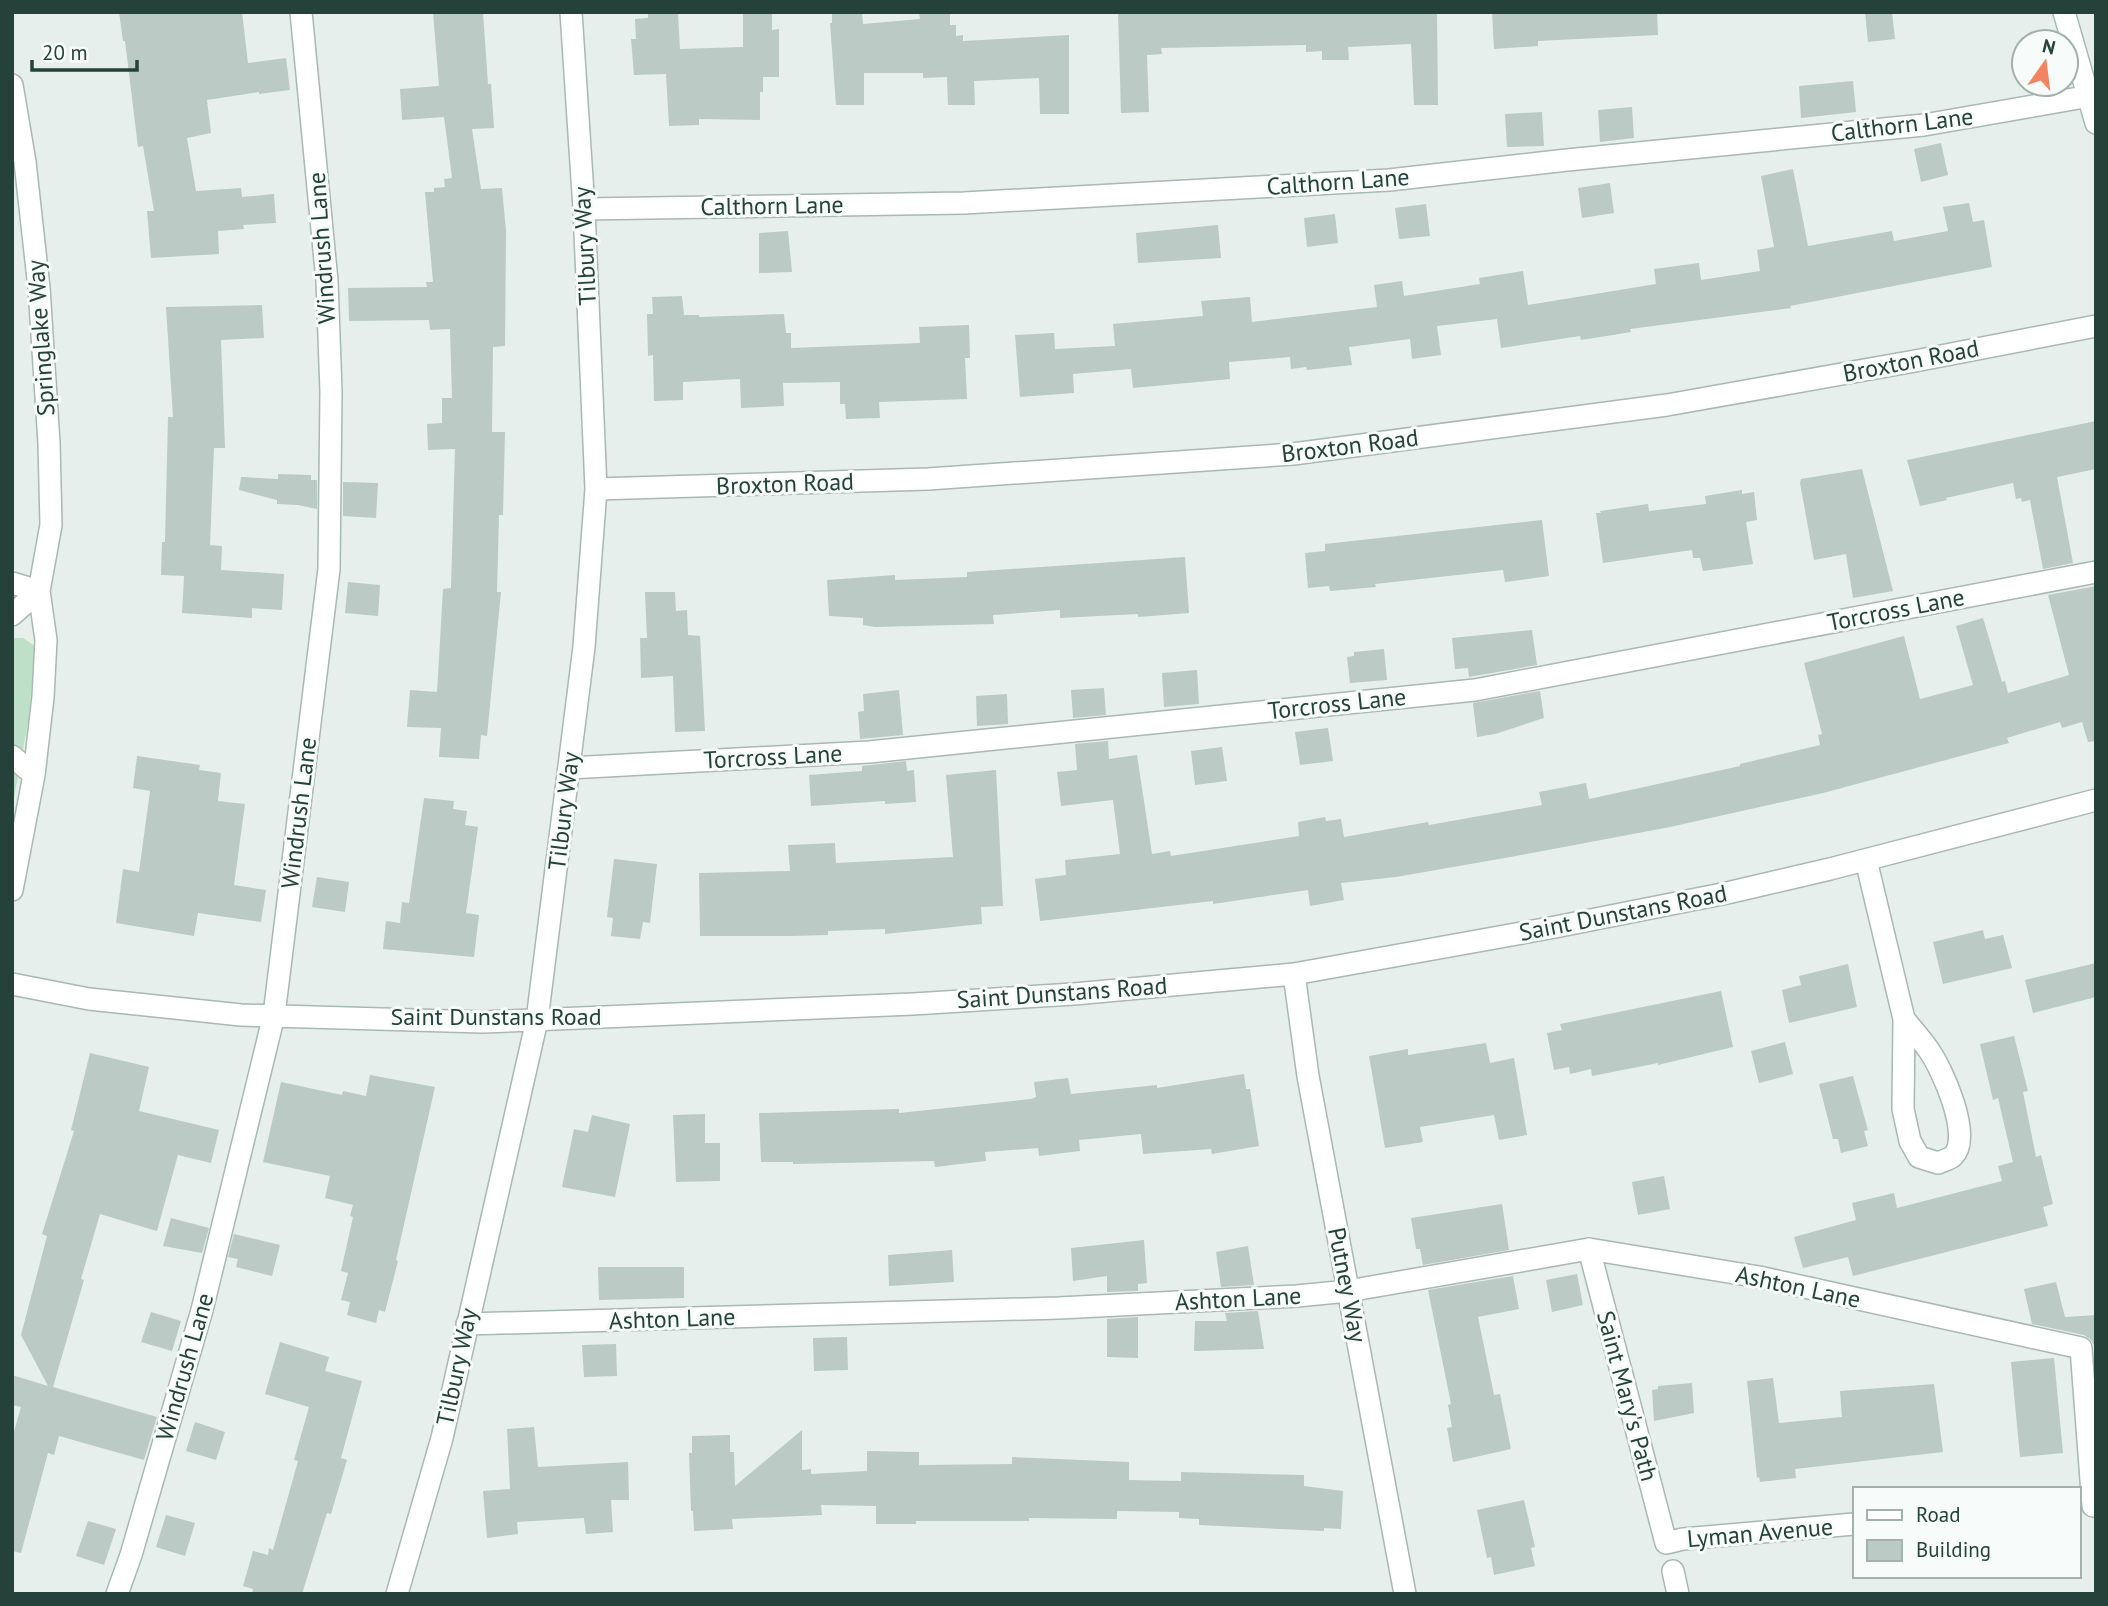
<svg xmlns="http://www.w3.org/2000/svg" width="2108" height="1606" viewBox="0 0 2108 1606" font-family="'PT Sans',sans-serif">
	<style>
		.green { fill: #bfe0c8 }
		.building { fill: #bbcac4 }
		.lines { fill: none; stroke-linecap: round; stroke-linejoin: round }
		.minor-casing { stroke: #a8b8b2; stroke-width: 24 }
		.minor { stroke: #fff; stroke-width: 21 }
		.labels { text-anchor: middle; stroke-width: 6; stroke-linejoin: round; paint-order: stroke }
		.street-label { font-size: 24px; fill: #24423a; stroke: #f7fbf9 }
	</style>
	<rect width="100%" height="100%" fill="#e6efeb"/>
	<!-- green -->
	<path class="green" d="M 12,638 L 23,638 L 35,646 L 29,718 L 12,808 Z"/>
	<!-- building -->
	<path class="building" d="M 119,12 L 242,12 L 248,63 L 286,58 L 290,90 L 259,94 L 259,92 L 207,100 L 211,133 L 187,138 L 196,191 L 241,188 L 242,197 L 274,194 L 276,223 L 243,225 L 244,229 L 218,231 L 219,254 L 151,258 L 147,211 L 154,211 L 143,146 L 138,147 L 125,41 L 123,41 Z
		M 433,12 L 483,12 L 488,84 L 491,84 L 494,128 L 472,129 L 481,189 L 502,188 L 506,231 L 505,346 L 493,347 L 492,432 L 505,432 L 503,515 L 499,515 L 497,592 L 501,592 L 487,736 L 481,735 L 479,759 L 439,757 L 441,728 L 407,727 L 410,690 L 437,692 L 443,589 L 451,588 L 455,449 L 428,450 L 427,424 L 442,423 L 442,398 L 452,398 L 450,329 L 430,330 L 429,320 L 349,321 L 348,288 L 427,287 L 426,282 L 433,282 L 425,192 L 434,192 L 434,188 L 445,187 L 444,179 L 452,178 L 444,117 L 402,120 L 400,89 L 439,86 Z
		M 950,12 L 950,25 L 956,25 L 956,36 L 963,35 L 963,41 L 1069,35 L 1069,114 L 1040,114 L 1039,78 L 974,81 L 975,105 L 948,105 L 947,77 L 923,78 L 923,73 L 864,73 L 864,105 L 836,105 L 830,23 L 832,23 L 832,14 L 862,13 L 863,24 L 920,19 L 919,13 Z
		M 1118,12 L 1437,12 L 1438,105 L 1414,105 L 1411,44 L 1348,47 L 1349,60 L 1322,60 L 1322,51 L 1306,52 L 1306,45 L 1161,48 L 1162,54 L 1147,55 L 1149,112 L 1121,113 Z
		M 1492,12 L 1657,12 L 1658,35 L 1538,41 L 1538,46 L 1494,49 Z
		M 1865,12 L 1892,12 L 1895,39 L 1868,42 Z
		M 743,13 L 772,13 L 772,30 L 779,29 L 779,77 L 763,77 L 763,92 L 760,92 L 760,120 L 699,119 L 699,125 L 669,126 L 666,74 L 634,75 L 631,39 L 636,39 L 635,19 L 648,18 L 648,14 L 678,14 L 680,49 L 743,47 Z
		M 1853,81 L 1856,112 L 1801,118 L 1799,86 Z
		M 1632,107 L 1634,138 L 1600,142 L 1598,110 Z
		M 1542,112 L 1544,146 L 1507,147 L 1505,114 Z
		M 1941,143 L 1948,175 L 1921,182 L 1914,149 Z
		M 1793,169 L 1808,246 L 1892,231 L 1894,241 L 1948,231 L 1943,207 L 1969,203 L 1973,222 L 1984,220 L 1992,267 L 1790,306 L 1791,308 L 1630,329 L 1631,332 L 1613,335 L 1581,340 L 1580,336 L 1501,348 L 1497,319 L 1437,326 L 1441,355 L 1412,359 L 1410,339 L 1349,347 L 1352,365 L 1307,370 L 1306,367 L 1291,369 L 1290,357 L 1229,362 L 1230,379 L 1133,388 L 1131,369 L 1073,374 L 1074,393 L 1020,397 L 1015,335 L 1054,333 L 1055,349 L 1115,346 L 1113,324 L 1203,316 L 1201,301 L 1250,297 L 1252,322 L 1377,307 L 1374,285 L 1402,281 L 1404,296 L 1480,284 L 1479,278 L 1523,271 L 1528,305 L 1656,284 L 1654,269 L 1699,263 L 1701,280 L 1760,271 L 1757,250 L 1774,247 L 1761,176 Z
		M 1610,183 L 1614,213 L 1582,218 L 1578,188 Z
		M 1426,204 L 1430,236 L 1399,239 L 1395,208 Z
		M 1335,214 L 1338,243 L 1307,247 L 1304,218 Z
		M 1218,225 L 1221,258 L 1138,263 L 1136,233 Z
		M 788,231 L 792,272 L 759,273 L 759,233 Z
		M 682,296 L 684,315 L 699,315 L 699,317 L 784,314 L 786,333 L 791,333 L 791,348 L 920,343 L 919,327 L 969,325 L 970,358 L 965,358 L 967,399 L 879,402 L 880,418 L 846,419 L 845,404 L 840,404 L 840,382 L 783,383 L 784,406 L 741,408 L 740,379 L 683,382 L 683,400 L 654,401 L 653,355 L 648,356 L 647,314 L 653,314 L 652,297 Z
		M 262,305 L 264,338 L 221,340 L 225,448 L 214,448 L 210,545 L 222,546 L 221,570 L 284,574 L 282,610 L 252,608 L 252,618 L 182,613 L 184,576 L 161,575 L 162,542 L 165,542 L 168,417 L 173,417 L 166,307 Z
		M 2096,421 L 2096,469 L 2057,477 L 2073,563 L 2043,569 L 2030,500 L 2022,502 L 2021,498 L 2016,499 L 2013,483 L 1946,498 L 1947,500 L 1920,506 L 1907,460 Z
		M 1862,469 L 1893,591 L 1853,598 L 1846,554 L 1814,560 L 1800,483 L 1801,479 Z
		M 278,474 L 311,475 L 311,480 L 317,480 L 317,509 L 298,505 L 277,504 L 277,500 L 239,490 L 241,477 L 278,479 Z
		M 343,482 L 378,483 L 376,518 L 343,516 Z
		M 1742,490 L 1742,494 L 1754,492 L 1757,520 L 1746,522 L 1753,564 L 1703,571 L 1700,558 L 1693,558 L 1692,550 L 1603,563 L 1596,513 L 1601,513 L 1600,511 L 1648,504 L 1649,511 L 1706,504 L 1705,496 Z
		M 1542,520 L 1549,576 L 1505,582 L 1503,570 L 1375,584 L 1376,587 L 1330,591 L 1329,586 L 1308,588 L 1305,553 L 1325,551 L 1325,544 Z
		M 1185,557 L 1189,613 L 1138,617 L 1138,614 L 1060,618 L 1060,610 L 993,615 L 994,624 L 875,627 L 863,625 L 863,618 L 829,616 L 827,580 L 895,575 L 895,580 L 967,577 L 967,572 Z
		M 348,582 L 380,585 L 378,616 L 345,613 Z
		M 2096,586 L 2096,741 L 2088,742 L 2082,722 L 2062,728 L 2060,722 L 2007,738 L 2009,743 L 1823,793 L 1670,827 L 1516,856 L 1396,877 L 1341,883 L 1344,900 L 1310,906 L 1308,890 L 1213,904 L 1213,901 L 1040,921 L 1035,879 L 1066,875 L 1065,860 L 1120,854 L 1113,800 L 1061,806 L 1057,772 L 1077,770 L 1075,744 L 1108,741 L 1109,759 L 1137,755 L 1152,854 L 1170,851 L 1171,856 L 1299,836 L 1298,822 L 1325,817 L 1326,821 L 1341,819 L 1344,837 L 1428,822 L 1429,825 L 1542,805 L 1539,792 L 1586,783 L 1589,799 L 1740,766 L 1740,764 L 1820,745 L 1818,735 L 1822,734 L 1804,663 L 1904,636 L 1920,699 L 1973,685 L 1956,626 L 1983,618 L 2002,682 L 2005,681 L 2008,693 L 2069,675 L 2048,595 Z
		M 645,592 L 675,592 L 676,611 L 687,610 L 688,635 L 700,636 L 705,731 L 675,732 L 673,676 L 641,678 L 640,638 L 647,638 Z
		M 1532,630 L 1537,665 L 1469,677 L 1468,668 L 1455,669 L 1452,638 Z
		M 1384,649 L 1387,680 L 1350,683 L 1347,657 L 1354,656 L 1354,652 Z
		M 1197,670 L 1199,704 L 1164,707 L 1162,673 Z
		M 1104,688 L 1106,715 L 1073,718 L 1071,690 Z
		M 899,690 L 903,735 L 860,739 L 858,712 L 864,711 L 863,694 Z
		M 1540,691 L 1544,718 L 1495,734 L 1477,737 L 1473,703 Z
		M 1007,694 L 1008,724 L 977,726 L 976,696 Z
		M 1328,728 L 1333,761 L 1300,765 L 1295,732 Z
		M 1222,747 L 1227,781 L 1195,785 L 1191,751 Z
		M 137,756 L 200,765 L 199,770 L 221,773 L 218,801 L 245,804 L 234,885 L 266,890 L 261,922 L 198,913 L 194,936 L 116,923 L 123,869 L 139,872 L 150,791 L 133,788 Z
		M 906,761 L 907,771 L 914,770 L 916,802 L 885,804 L 885,801 L 811,806 L 809,775 L 862,771 L 862,766 Z
		M 996,770 L 1003,906 L 981,907 L 982,924 L 885,934 L 885,929 L 828,931 L 828,935 L 791,936 L 700,936 L 699,873 L 790,871 L 788,845 L 835,843 L 836,863 L 953,857 L 946,775 Z
		M 424,798 L 454,801 L 453,809 L 467,811 L 465,825 L 478,827 L 466,913 L 479,915 L 474,957 L 383,949 L 386,921 L 400,923 L 402,902 L 409,903 Z
		M 614,859 L 657,864 L 650,923 L 643,922 L 640,939 L 611,936 L 613,918 L 607,917 Z
		M 317,877 L 349,882 L 345,912 L 312,907 Z
		M 1983,930 L 1985,939 L 2003,935 L 2012,968 L 1943,984 L 1933,942 Z
		M 2096,963 L 2096,997 L 2033,1013 L 2025,980 Z
		M 1848,964 L 1857,1007 L 1789,1023 L 1782,990 L 1801,985 L 1799,976 Z
		M 1721,991 L 1733,1047 L 1658,1065 L 1658,1063 L 1592,1076 L 1591,1069 L 1570,1074 L 1569,1067 L 1554,1070 L 1547,1033 L 1562,1030 L 1560,1024 Z
		M 2014,1036 L 2028,1091 L 2023,1092 L 2036,1157 L 2041,1155 L 2053,1204 L 2043,1207 L 2048,1226 L 1853,1276 L 1848,1257 L 1803,1268 L 1794,1237 L 1856,1220 L 1852,1203 L 1894,1193 L 1897,1208 L 2002,1181 L 1998,1166 L 2013,1162 L 1998,1098 L 1993,1100 L 1980,1044 Z
		M 1785,1042 L 1793,1074 L 1759,1083 L 1751,1051 Z
		M 1486,1043 L 1490,1063 L 1514,1058 L 1527,1135 L 1499,1140 L 1494,1115 L 1420,1127 L 1423,1142 L 1385,1148 L 1369,1056 L 1408,1049 L 1408,1055 Z
		M 90,1053 L 149,1067 L 139,1111 L 219,1130 L 211,1163 L 178,1155 L 157,1231 L 100,1214 L 81,1279 L 84,1280 L 53,1387 L 157,1417 L 144,1460 L 59,1436 L 54,1455 L 48,1453 L 21,1553 L 12,1551 L 12,1438 L 21,1407 L 12,1405 L 12,1375 L 48,1386 L 21,1335 L 47,1236 L 42,1234 L 74,1131 L 71,1130 Z
		M 1244,1074 L 1246,1089 L 1250,1089 L 1259,1146 L 1212,1154 L 1211,1149 L 1143,1154 L 1141,1134 L 1079,1140 L 1080,1151 L 1039,1156 L 1038,1148 L 985,1152 L 986,1161 L 935,1167 L 934,1161 L 793,1164 L 793,1162 L 761,1162 L 759,1113 L 899,1109 L 899,1113 L 1031,1099 L 1036,1097 L 1034,1082 L 1068,1078 L 1071,1094 L 1157,1085 L 1157,1088 Z
		M 370,1075 L 435,1087 L 396,1260 L 398,1261 L 385,1312 L 379,1310 L 376,1323 L 347,1315 L 350,1302 L 341,1300 L 348,1273 L 341,1271 L 353,1217 L 350,1216 L 353,1205 L 325,1198 L 330,1176 L 263,1162 L 281,1082 L 342,1095 L 343,1091 L 366,1096 Z
		M 1853,1076 L 1868,1130 L 1864,1131 L 1868,1146 L 1841,1153 L 1838,1139 L 1833,1139 L 1819,1084 Z
		M 705,1114 L 705,1143 L 720,1143 L 720,1181 L 676,1182 L 673,1115 Z
		M 592,1115 L 630,1124 L 615,1197 L 562,1187 L 574,1129 L 588,1132 Z
		M 1664,1176 L 1670,1209 L 1638,1215 L 1632,1182 Z
		M 1502,1204 L 1509,1250 L 1423,1265 L 1420,1249 L 1416,1249 L 1411,1218 Z
		M 171,1218 L 209,1228 L 202,1253 L 163,1246 Z
		M 234,1234 L 280,1245 L 272,1276 L 236,1267 L 238,1259 L 228,1257 Z
		M 1144,1240 L 1147,1283 L 1138,1284 L 1138,1291 L 1107,1292 L 1107,1276 L 1073,1281 L 1071,1248 Z
		M 1248,1246 L 1254,1285 L 1221,1287 L 1216,1252 Z
		M 952,1250 L 954,1282 L 889,1286 L 888,1255 Z
		M 598,1267 L 684,1267 L 684,1298 L 599,1300 Z
		M 1577,1274 L 1583,1305 L 1552,1312 L 1546,1280 Z
		M 1513,1276 L 1519,1309 L 1478,1317 L 1494,1395 L 1500,1394 L 1511,1449 L 1453,1462 L 1447,1428 L 1452,1427 L 1448,1405 L 1451,1404 L 1428,1290 Z
		M 2056,1282 L 2065,1317 L 2096,1315 L 2096,1348 L 2090,1339 L 2084,1335 L 2032,1324 L 2024,1289 Z
		M 1258,1311 L 1264,1349 L 1194,1351 L 1195,1321 L 1227,1321 L 1225,1313 Z
		M 151,1312 L 181,1321 L 172,1351 L 141,1342 Z
		M 1138,1317 L 1138,1358 L 1107,1357 L 1107,1319 Z
		M 847,1337 L 848,1370 L 814,1371 L 813,1338 Z
		M 280,1342 L 329,1357 L 325,1371 L 362,1381 L 341,1458 L 347,1460 L 331,1514 L 327,1513 L 302,1594 L 252,1594 L 253,1589 L 243,1586 L 253,1551 L 268,1555 L 269,1548 L 273,1550 L 298,1461 L 294,1460 L 309,1407 L 265,1394 Z
		M 616,1344 L 617,1376 L 584,1377 L 582,1345 Z
		M 2054,1358 L 2063,1453 L 2020,1457 L 2011,1362 Z
		M 1773,1378 L 1779,1423 L 1842,1417 L 1840,1391 L 1934,1384 L 1943,1452 L 1795,1469 L 1796,1478 L 1760,1482 L 1759,1477 L 1757,1478 L 1747,1381 Z
		M 1692,1383 L 1694,1413 L 1654,1421 L 1652,1390 L 1658,1389 L 1658,1386 Z
		M 195,1422 L 225,1432 L 216,1460 L 186,1451 Z
		M 534,1427 L 538,1467 L 628,1462 L 629,1500 L 611,1500 L 613,1532 L 586,1534 L 584,1518 L 517,1522 L 518,1534 L 487,1538 L 483,1491 L 510,1489 L 507,1429 Z
		M 802,1430 L 802,1470 L 811,1469 L 811,1474 L 867,1471 L 867,1451 L 919,1452 L 919,1465 L 1012,1464 L 1012,1457 L 1129,1462 L 1129,1480 L 1181,1481 L 1181,1472 L 1304,1475 L 1304,1486 L 1343,1491 L 1341,1529 L 1324,1528 L 1324,1531 L 1199,1525 L 1199,1519 L 1179,1518 L 1179,1512 L 1117,1511 L 1117,1519 L 1029,1518 L 1029,1521 L 916,1521 L 916,1524 L 876,1524 L 876,1506 L 821,1505 L 822,1515 L 732,1519 L 733,1529 L 694,1531 L 693,1511 L 691,1511 L 689,1453 L 692,1453 L 692,1436 L 730,1435 L 730,1452 L 734,1452 L 735,1486 Z
		M 1524,1500 L 1535,1547 L 1531,1548 L 1535,1566 L 1494,1575 L 1491,1557 L 1487,1558 L 1477,1510 Z
		M 166,1515 L 195,1523 L 185,1556 L 156,1547 Z
		M 88,1521 L 116,1529 L 104,1565 L 76,1556 Z"/>
	<g class="lines">
		<!-- minor casing -->
		<g class="minor-casing">
			<path id="minor" d="M 2064,12 L 2096,123
				M 12,85 L 25,162 L 39,288 L 49,443 L 51,525 L 39,591 L 46,640 L 43,697 L 34,775 L 12,890
				M 584,209 L 964,203 L 1389,180 L 1567,160 L 1924,125 L 2096,95
				M 596,489 L 928,479 L 1293,454 L 1667,405 L 1915,361 L 2096,326
				M 12,583 L 39,591
				M 12,615 L 39,591
				M 12,756 L 34,775
				M 569,768 L 869,752 L 1475,690 L 2096,572
				M 1866,860 L 1904,1019 L 1903,1109 L 1910,1141 L 1919,1157 L 1938,1163 C 1942,1161 1950,1159 1953,1156 C 1973,1137 1942,1068 1928,1049 C 1921,1039 1912,1029 1904,1019
				M 1294,974 L 1308,1076 L 1405,1594
				M 12,984 L 89,999 L 241,1015 L 483,1022 L 913,1004 L 1074,994 L 1294,974 L 1555,927 L 1727,893 L 1830,869 L 2096,800
				M 1589,1249 L 1666,1543 L 1683,1539 L 1854,1524
				M 467,1324 L 1059,1308 L 1297,1296 L 1348,1291 L 1589,1249 L 1759,1277 L 2081,1348 L 2093,1506
				M 1673,1571 L 1678,1594
				M 117,1594 L 131,1555 L 202,1310 L 274,1015 L 329,569 L 331,392 L 327,281 L 301,12
				M 397,1594 L 442,1438 L 537,1020 L 584,647 L 596,489 L 584,209 L 571,12"/>
		</g>
		<!-- minor -->
		<use href="#minor" class="minor"/>
	</g>
	<g class="labels">
		<!-- street labels -->
		<g class="street-label">
			<text transform="translate(1902 125) rotate(-7)" y="8">Calthorn Lane</text>
			<text transform="translate(1338 182) rotate(-4)" y="8">Calthorn Lane</text>
			<text transform="translate(772 206) rotate(-1)" y="8">Calthorn Lane</text>
			<text transform="translate(585 246) rotate(-93)" y="8">Tilbury Way</text>
			<text transform="translate(322 248) rotate(-94)" y="8">Windrush Lane</text>
			<text transform="translate(41 338) rotate(-94)" y="8">Springlake Way</text>
			<text transform="translate(1911 361) rotate(-11)" y="8">Broxton Road</text>
			<text transform="translate(1350 446) rotate(-7)" y="8">Broxton Road</text>
			<text transform="translate(785 484) rotate(-2)" y="8">Broxton Road</text>
			<text transform="translate(1896 610) rotate(-11)" y="8">Torcross Lane</text>
			<text transform="translate(1337 704) rotate(-6)" y="8">Torcross Lane</text>
			<text transform="translate(773 757) rotate(-3)" y="8">Torcross Lane</text>
			<text transform="translate(564 811) rotate(-83)" y="8">Tilbury Way</text>
			<text transform="translate(299 813) rotate(-83)" y="8">Windrush Lane</text>
			<text transform="translate(1623 913) rotate(-11)" y="8">Saint Dunstans Road</text>
			<text transform="translate(1062 993) rotate(-4)" y="8">Saint Dunstans Road</text>
			<text x="496" y="1025">Saint Dunstans Road</text>
			<text transform="translate(1347 1285) rotate(79)" y="8">Putney Way</text>
			<text transform="translate(1798 1287) rotate(12)" y="8">Ashton Lane</text>
			<text transform="translate(1238 1299) rotate(-3)" y="8">Ashton Lane</text>
			<text transform="translate(672 1319) rotate(-2)" y="8">Ashton Lane</text>
			<text transform="translate(185 1367) rotate(-74)" y="8">Windrush Lane</text>
			<text transform="translate(457 1367) rotate(-78)" y="8">Tilbury Way</text>
			<text transform="translate(1627 1396) rotate(75)" y="8">Saint Mary's Path</text>
			<text transform="translate(1760 1533) rotate(-5)" y="8">Lyman Avenue</text>
		</g>
	</g>
	<!-- border -->
	<rect width="2108" height="1606" fill="none" stroke="#24423a" stroke-width="28"/>
	<!-- legend -->
	<rect x="1853" y="1487" width="228" height="91" fill="#f7fbf9" stroke="#a3b1ad" stroke-width="2"/>
	<rect x="1867" y="1510" width="35" height="10" fill="#ffffff" stroke="#a3b1ad" stroke-width="2"/>
	<text x="1916" y="1522" font-size="21" fill="#24423a">Road</text>
	<rect x="1867" y="1540" width="35" height="21" fill="#bbcac4" stroke="#a3b1ad" stroke-width="2"/>
	<text x="1916" y="1557" font-size="21" fill="#24423a">Building</text>
	<!-- north arrow -->
	<g transform="translate(2045 63) rotate(14)"><circle r="33" fill="#f7fbf9" stroke="#a3b1ad" stroke-width="2"/>
	<path d="M0-5L12 26L0 18L-12 26Z" fill="#f4845f"/>
	<text y="-10" font-size="19" font-weight="bold" text-anchor="middle" fill="#24423a">N</text>
	</g>
	<!-- scale -->
	<path d="M32 60v10h105v-10" fill="none" stroke="#24423a" stroke-width="3.5"/>
	<text x="42" y="60" font-size="21" fill="#24423a" stroke="#f7fbf9" stroke-width="5" paint-order="stroke">20 m</text>
</svg>
